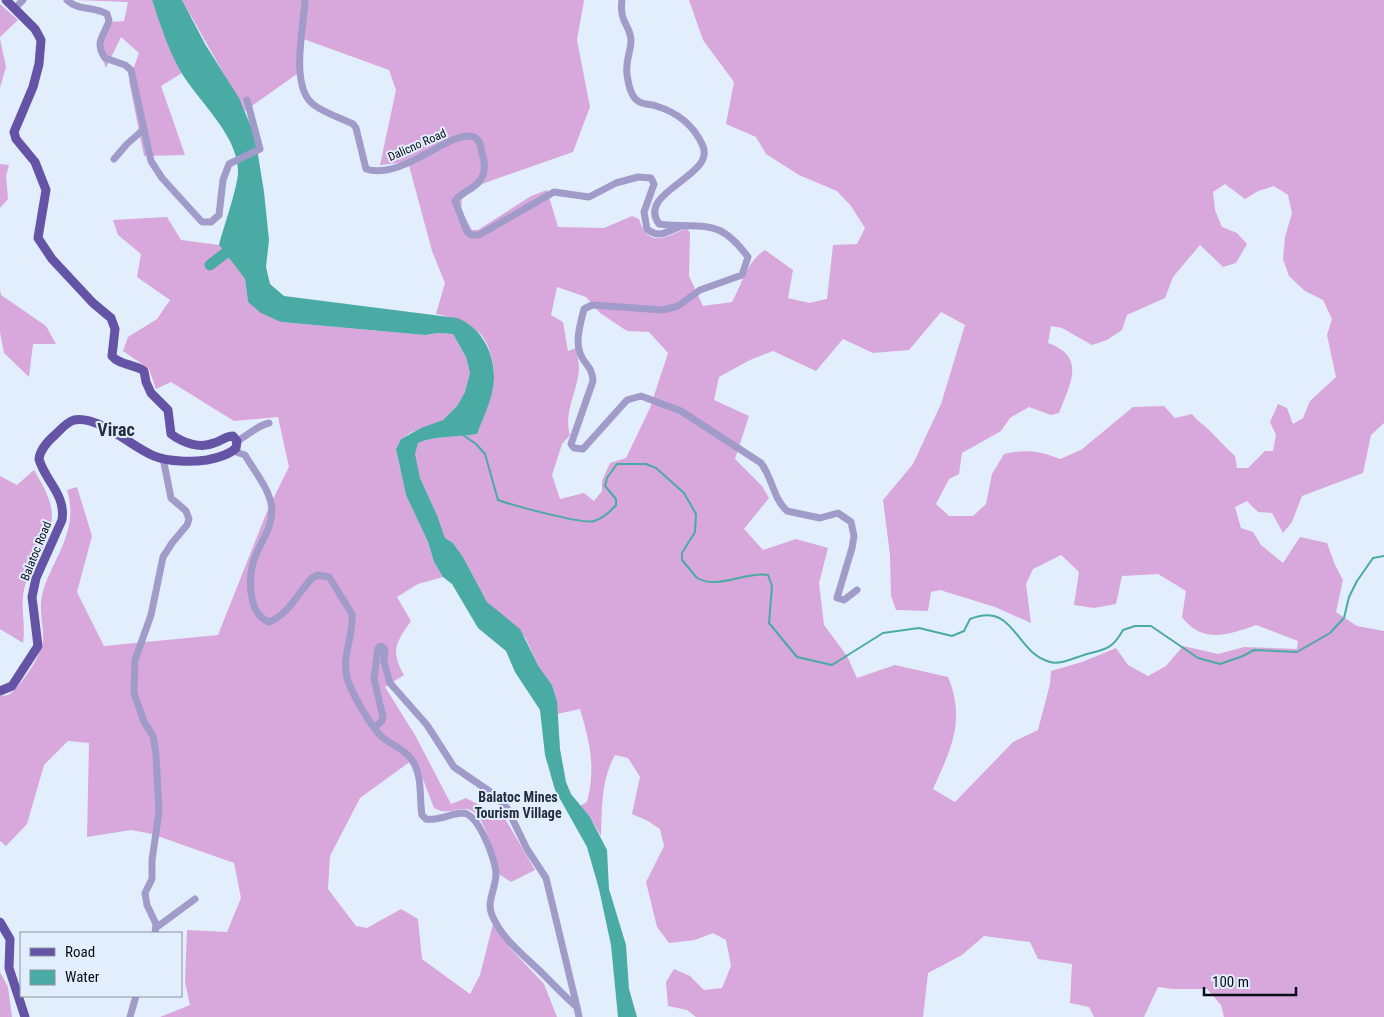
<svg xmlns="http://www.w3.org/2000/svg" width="1384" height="1017" viewBox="0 0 1384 1017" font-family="'Roboto Condensed',sans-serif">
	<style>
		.forest { fill: #d8a7db; fill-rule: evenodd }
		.water { fill: #4aaaa4 }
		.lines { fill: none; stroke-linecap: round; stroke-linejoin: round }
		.stream { stroke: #4aaaa4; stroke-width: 2 }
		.river { stroke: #4aaaa4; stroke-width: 11 }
		.minor { stroke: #a19bc9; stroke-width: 7 }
		.major { stroke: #6554a6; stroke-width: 9 }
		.labels { text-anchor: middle; stroke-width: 4; stroke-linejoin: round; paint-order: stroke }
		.street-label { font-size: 12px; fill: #080e15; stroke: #e3eefc }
		.neighbourhood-label { font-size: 14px; font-weight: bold; fill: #212e40; stroke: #e3eefc }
		.district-label { font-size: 18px; font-weight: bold; fill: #212e40; stroke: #e3eefc }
	</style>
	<rect width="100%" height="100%" fill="#e3eefc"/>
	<!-- forest -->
	<path class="forest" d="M 77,0 L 152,0 L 163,32 L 182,73 L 161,86 L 185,155 L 144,156 L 129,81 L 139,53 L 121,37 L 106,68 L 97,44 L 110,22 L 124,21 L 128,2 Z
		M 182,0 L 584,0 L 577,40 L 590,107 L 573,152 L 479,185 L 462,199 L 461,210 L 472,230 L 478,230 L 531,196 L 547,190 L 558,227 L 604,228 L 632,216 L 639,219 C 648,249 667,237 687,228 L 690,233 L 689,276 L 703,306 L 732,302 C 742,284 747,261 765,250 L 793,270 L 788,298 L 809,303 L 827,299 L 833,245 L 857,244 L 865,228 L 851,206 L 837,191 L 799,175 L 766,154 L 756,137 L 726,124 L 734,82 L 703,40 L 689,0 L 1384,0 L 1384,423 L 1371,435 L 1363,473 L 1302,496 L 1292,522 L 1283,533 L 1272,513 L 1258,512 L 1247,501 L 1235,507 L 1241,528 L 1253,532 L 1261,545 L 1283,563 L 1300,537 L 1327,543 L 1335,565 L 1343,580 L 1336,612 L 1357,626 L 1384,631 L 1384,1017 L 1224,1017 L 1221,1005 L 1207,989 L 1173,989 L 1158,987 L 1144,1017 L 1094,1017 L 1089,1007 L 1070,1003 L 1072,964 L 1038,959 L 1030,942 L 984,936 L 962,955 L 928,973 L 923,1017 L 696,1017 L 687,1010 L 668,1006 L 666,982 L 674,969 L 690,976 L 704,990 L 722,988 L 731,966 L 726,940 L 713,933 L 695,940 L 669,943 L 657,927 L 646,882 L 664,846 L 660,829 L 648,821 L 632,814 L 640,777 L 628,758 L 615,755 C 601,780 602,807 601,836 L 590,817 L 580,806 L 587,802 C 596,767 590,743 580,709 L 557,714 L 557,701 L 552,685 L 539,667 L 525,637 L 487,602 L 463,557 L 453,543 L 445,538 L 437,515 L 420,478 L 414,454 L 418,443 C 433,436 459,437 477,434 C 484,416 493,397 494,378 C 495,365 489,340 478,332 C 467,323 450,316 436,314 L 445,283 L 432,251 L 408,162 L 380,165 L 396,90 L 389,70 L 298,37 L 297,74 L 245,111 ZM 1225,184 L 1245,199 L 1258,191 L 1274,186 L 1288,195 L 1292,213 L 1285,237 L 1283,259 L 1289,276 L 1305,291 L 1323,300 L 1332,319 L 1327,335 L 1336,377 L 1310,401 L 1303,418 L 1293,424 L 1287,408 L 1278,404 L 1270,422 L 1276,435 L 1273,451 L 1265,451 L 1248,468 L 1237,468 L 1235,456 C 1226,448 1220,441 1212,433 C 1205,425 1199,423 1192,414 L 1175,418 L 1164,406 L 1133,407 L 1081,450 L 1060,459 C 1040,451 1025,449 1004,454 L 992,474 L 986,504 L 973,516 L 949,516 L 936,504 L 949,479 L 959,474 L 962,453 L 1001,431 L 1010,418 L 1029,407 L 1051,415 L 1059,413 C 1070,384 1087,357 1048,343 L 1051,326 L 1062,328 L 1092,345 L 1107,340 L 1122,330 L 1127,315 L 1165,298 L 1173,277 L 1200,245 L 1223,267 L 1236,263 L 1247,244 L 1237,233 L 1222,227 L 1215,210 L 1213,192 ZM 557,287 L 586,297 L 600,313 L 627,331 L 649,332 L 668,353 L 650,408 L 626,458 L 610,463 L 602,481 L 602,491 L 594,501 L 584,493 L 560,499 L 552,475 L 562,444 L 570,435 C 563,411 578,392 579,368 C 579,362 577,355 576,348 L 568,351 L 563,322 L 551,315 ZM 941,312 L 965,325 L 941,404 L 913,464 L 883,500 L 890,555 L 891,596 L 896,610 L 928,611 L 931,592 L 940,590 L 995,607 L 1031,623 L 1026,584 L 1033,569 L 1061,555 L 1079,572 L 1074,605 L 1094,608 L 1116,604 L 1122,576 L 1158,574 L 1186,591 L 1182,617 C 1202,644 1229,635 1256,625 L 1298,641 L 1297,649 L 1244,647 L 1218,654 L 1183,646 L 1166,666 L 1148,676 L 1128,665 L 1116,648 L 1082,662 L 1051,671 L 1050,684 L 1038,730 L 1013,742 L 955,802 L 933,789 C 951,749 966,720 948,677 L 895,665 L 857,678 L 847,656 L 824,625 L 819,583 L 828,548 L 796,539 L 763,550 L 744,529 L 769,498 L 762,486 L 735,459 L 749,416 L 714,400 L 719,377 L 750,360 L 773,351 L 816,371 L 843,339 L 873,353 L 909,350 Z
		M 0,4 L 18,20 L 0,37 Z
		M 0,39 L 6,67 L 0,88 Z
		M 0,164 L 9,165 L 6,176 L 8,199 L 0,208 Z
		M 167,217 L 181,240 L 219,245 L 245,279 L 248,302 L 281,322 L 425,335 L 438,333 L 453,334 L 466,357 L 470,373 L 465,392 L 457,406 L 443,420 L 410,433 L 401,439 L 396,449 L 406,495 L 428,542 L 434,562 L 443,577 L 418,584 L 397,597 L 411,621 C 396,643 390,650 404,675 L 385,687 L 415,735 L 451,804 L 466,798 L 492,812 L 500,810 L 535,870 L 511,882 L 500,875 C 495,860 485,808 465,809 C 452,809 447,815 434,808 L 415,758 L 360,798 L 330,856 L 328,889 L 356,926 L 367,928 L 401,909 L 418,919 L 422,959 L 470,994 L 480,975 L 493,924 L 510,948 L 544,984 L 557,1017 L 160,1017 L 190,1005 L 185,982 L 187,930 L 227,932 L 241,898 L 234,863 L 152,834 L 131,830 L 87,837 L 89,743 L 68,741 L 44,765 L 27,824 L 6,846 L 0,841 L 0,696 C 3,695 5,696 8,695 C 18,691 43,653 43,641 C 44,622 37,609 44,588 C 56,554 79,529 67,490 L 77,487 L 92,536 L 77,592 L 104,646 L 218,635 L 268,509 L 289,467 L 278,417 L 234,421 L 171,382 L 156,389 L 149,369 L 123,351 L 128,337 L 157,319 L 170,300 L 137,277 L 141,254 L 118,235 L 113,220 Z
		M 0,290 L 1,295 L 46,326 L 56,344 L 33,344 L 29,377 L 4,353 L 0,332 Z
		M 34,470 C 58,510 57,520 36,562 C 31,570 26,580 24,590 C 20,607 26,625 23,643 L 0,629 L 0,476 L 17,485 Z
		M 0,972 L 8,987 L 12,1017 L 0,1017 Z"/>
	<!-- water -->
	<path class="water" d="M 152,0 L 182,0 L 205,44 L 239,98 L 255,136 L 264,192 L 269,240 L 266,267 L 270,284 L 284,296 L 457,318 C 481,327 494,352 494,377 C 494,396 484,416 477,434 C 459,437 433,436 418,443 L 415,454 L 420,478 L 437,515 L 445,538 L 453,543 L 463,557 L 487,602 L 520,629 L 539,667 L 552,685 L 557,701 L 560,749 L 566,782 L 571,794 L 590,817 L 607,850 L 609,889 L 626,945 L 629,989 L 637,1017 L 618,1017 L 611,945 L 599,889 L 587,847 L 555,790 L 545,755 L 540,710 L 515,672 L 506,651 L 478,628 L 452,584 L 443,577 L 434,562 L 428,542 L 406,495 L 396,449 L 401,439 L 421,428 L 443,420 L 457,406 L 465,392 L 470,373 L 466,357 L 453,334 L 438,333 L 425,335 L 281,322 L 261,313 L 248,302 L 245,279 L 219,245 C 223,229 239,184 238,170 C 237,134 198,101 181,72 C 168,49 160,24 152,0 Z"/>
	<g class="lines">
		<!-- stream -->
		<path class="stream" d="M 463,435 L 476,444 L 485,454 L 498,500 C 512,505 584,525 594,521 C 604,518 610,512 616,505 L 616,499 L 605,486 L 607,478 L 617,464 L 646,464 L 656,468 L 684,493 L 696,514 L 695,532 L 682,553 L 682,560 L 697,578 C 718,590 746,571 768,575 L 772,586 L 769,623 L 797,657 L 832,665 L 883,633 L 919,628 L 952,636 L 964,631 L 970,619 C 1015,601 1014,652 1050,662 C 1061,665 1076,657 1087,654 C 1107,649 1113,648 1123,630 L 1135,626 L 1151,626 L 1198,658 L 1220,664 L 1243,656 L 1254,650 L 1297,652 L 1330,633 L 1344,618 L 1349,597 L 1357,581 L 1373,558 L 1384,556"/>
		<!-- river -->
		<path class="river" d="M 210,265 L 236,245"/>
		<!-- minor -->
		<path class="minor" d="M 67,0 C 78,11 94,6 107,14 L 109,21 C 104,36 94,42 105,58 L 125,65 L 131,70 L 151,161 L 162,178 L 202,222 L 211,222 L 219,215 L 223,180 L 229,164 L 260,149 L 247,100
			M 305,0 C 304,26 289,87 314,105 C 325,113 340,118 353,124 L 356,128 L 366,169 C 403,181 452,128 474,137 C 480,139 481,148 482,153 C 485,162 486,171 481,179 C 475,190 461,191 455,201 L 467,232 L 471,235 L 479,235 L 554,192 L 589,197 L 616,183 L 638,177 L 651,178 L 654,184 L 644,212 L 647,229 C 660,240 669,230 682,226
			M 622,0 C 619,23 630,24 631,40 C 631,52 625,61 627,74 C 628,82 630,96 638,101 C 643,105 651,104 656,106 C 676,112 693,125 702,144 C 719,176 635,191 659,224 C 703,230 717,215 748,257 L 742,275 L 700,290 L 678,306 L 663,310 L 592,305 L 584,309 C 581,321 575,341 580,353 C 584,365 592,365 593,381 L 571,444 L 574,448 L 583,449 L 627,400 L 641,396 L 681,411 L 761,463 C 772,477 773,498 787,511 L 820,518 L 838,513 L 851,522 L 854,536 L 852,548 L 837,598 L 844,600 L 857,590
			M 15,8 L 23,0
			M 114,159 L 127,144 L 144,129
			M 237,441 C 249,435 256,426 269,423
			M 233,451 L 245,455 C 254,471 271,490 272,510 C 272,529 260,542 254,560 C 248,579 248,614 269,622 C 288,615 298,593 312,578 L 318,575 L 329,577 L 352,614 C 354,637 340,658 348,681 C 353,695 371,727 382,737 C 391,745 405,749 412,760 C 423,777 419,796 422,815 L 426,819 C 440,821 451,813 463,813 C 479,814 496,861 496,874 C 496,888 486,902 492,915 C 503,941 525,956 544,975 C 555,986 565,997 577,1007 L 579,1017
			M 375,727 L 382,721 L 383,717 L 374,679 L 378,648 L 381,646 L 385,649 L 384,662 L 390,683 L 427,725 L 454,767 L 492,793 L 507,808 L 527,849 L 546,878 L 577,1007
			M 157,927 L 195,899
			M 155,933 L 156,924 L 147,905 L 145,893 L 152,879 L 152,860 L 159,812 L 156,754 L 153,736 L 144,722 L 134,693 L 135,660 L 151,615 L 163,557 L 172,543 L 187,525 L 189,519 L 186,511 L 171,498 L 163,458
			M 130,1017 L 136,996"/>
		<!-- major -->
		<path class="major" d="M 0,691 L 12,686 L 38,646 L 32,597 L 36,578 L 62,520 C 66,494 45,481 39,459 C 40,450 49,440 56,434 C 61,429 67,422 74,420 C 99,415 133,448 154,456 C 169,462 192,462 207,460 C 217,458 229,455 236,448 L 237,441 L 233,436 C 226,436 221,441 214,443 C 200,449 183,443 171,434 L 168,410 L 151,393 L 146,382 L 144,371 C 134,364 119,365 112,356 L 115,329 L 111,318 L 93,303 L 52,259 L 38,238 L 46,190 L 35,162 L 16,139 L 14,132 L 33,87 L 39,64 L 41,40 L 35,29 L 6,0
			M 0,922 L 10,939 L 9,968 L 25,1017"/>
	</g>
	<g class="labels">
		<!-- street labels -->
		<g class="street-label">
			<text transform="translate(417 145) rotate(-24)" y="4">Dalicno Road</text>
			<text transform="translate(36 551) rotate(-68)" y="4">Balatoc Road</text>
		</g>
		<!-- neighbourhood labels -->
		<g class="neighbourhood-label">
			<text x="518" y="802">Balatoc Mines<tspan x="518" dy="16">Tourism Village</tspan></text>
		</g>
		<!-- district labels -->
		<g class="district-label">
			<text x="116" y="436">Virac</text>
		</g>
	</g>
	<!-- legend -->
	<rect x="20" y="932" width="162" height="65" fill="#e3eefc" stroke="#8b94a0"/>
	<rect x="30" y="948" width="25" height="8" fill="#6554a6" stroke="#8b94a0"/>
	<text x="65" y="957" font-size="15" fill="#080e15">Road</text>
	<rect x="30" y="970" width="25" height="15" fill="#4aaaa4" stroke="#8b94a0"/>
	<text x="65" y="982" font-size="15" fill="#080e15">Water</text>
	<!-- scale -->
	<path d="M1204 987v8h92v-8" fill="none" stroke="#080e15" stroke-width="2.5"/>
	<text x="1212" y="987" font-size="15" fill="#080e15" stroke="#e3eefc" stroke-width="4" paint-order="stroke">100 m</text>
</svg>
